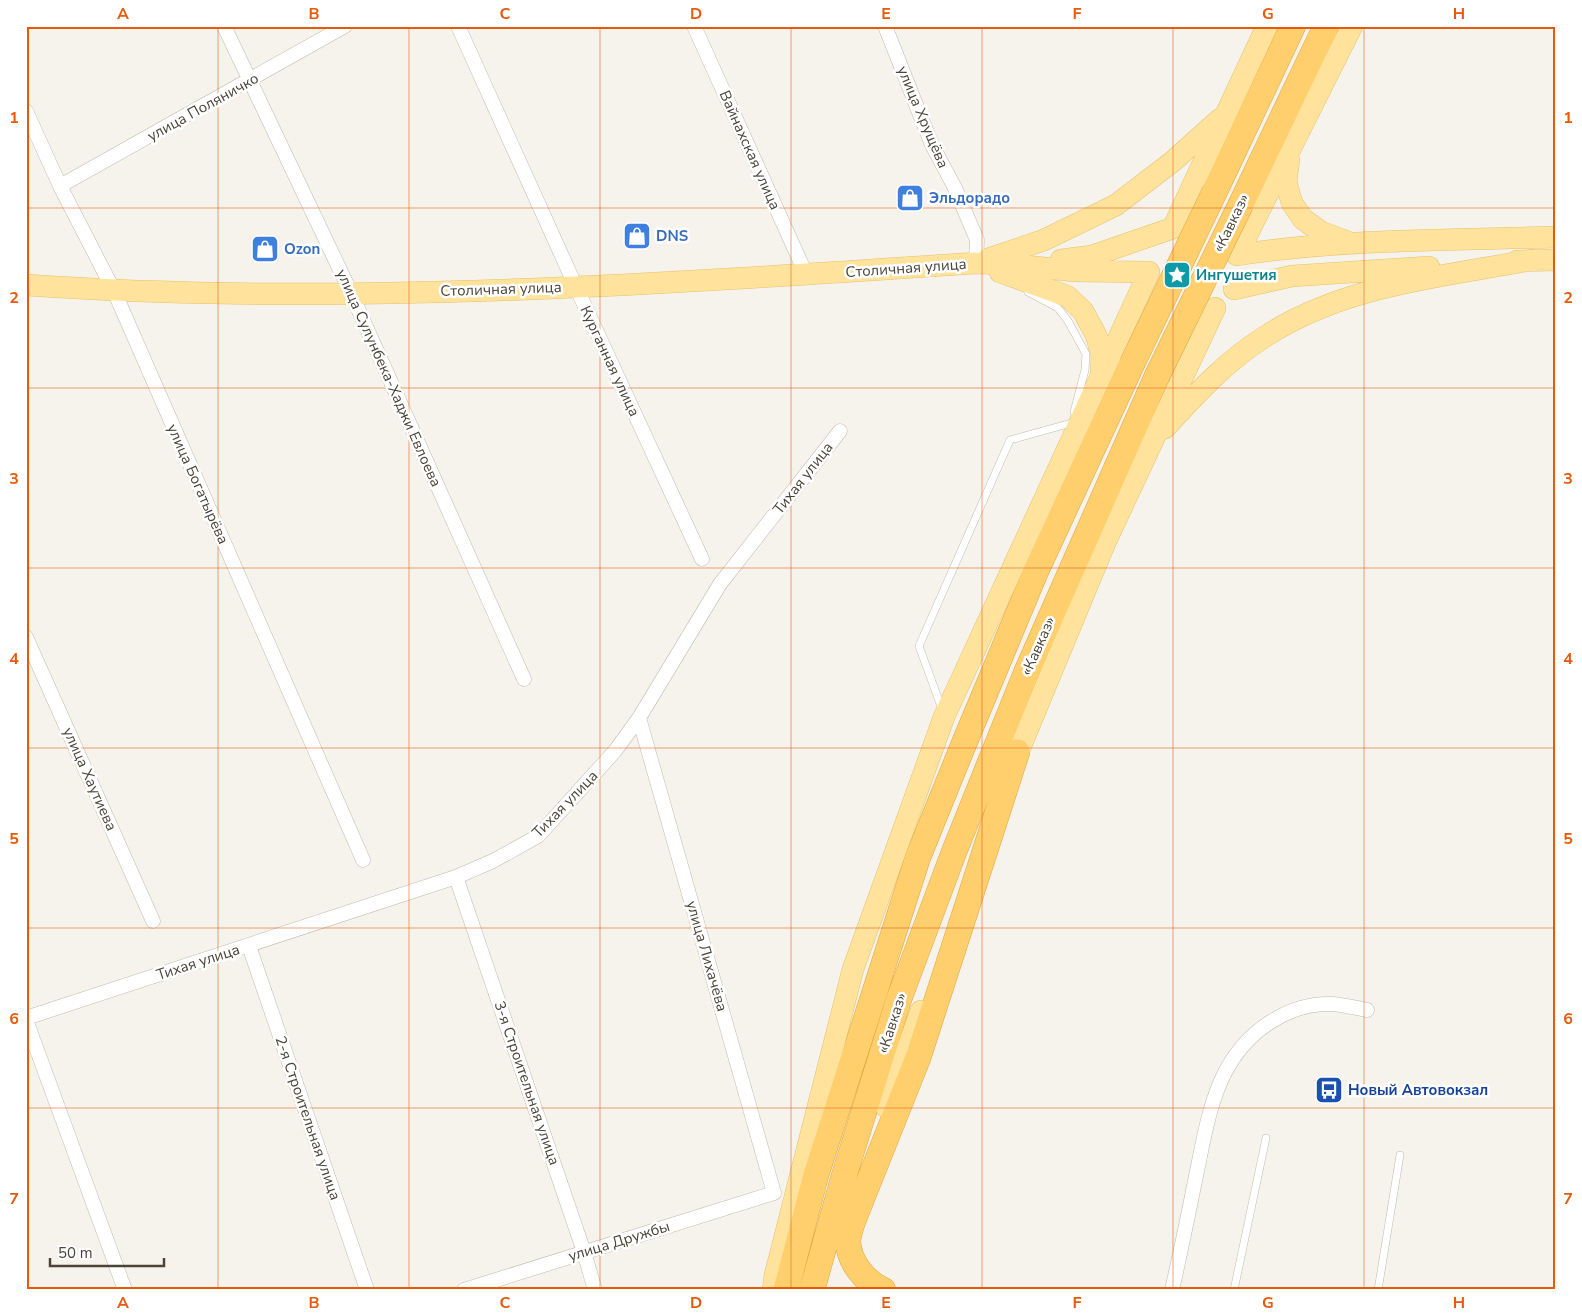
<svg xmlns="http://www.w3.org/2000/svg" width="1582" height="1316" viewBox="0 0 1582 1316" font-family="'Nunito Sans',sans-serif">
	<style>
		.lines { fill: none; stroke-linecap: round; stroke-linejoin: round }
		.lane-casing { stroke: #c2bbae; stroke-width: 8 }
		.street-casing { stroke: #c2bbae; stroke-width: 15 }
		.primary-casing { stroke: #e6c16a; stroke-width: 22 }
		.highway-casing { stroke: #e0a43c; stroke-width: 26 }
		.lane { stroke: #fff; stroke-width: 7 }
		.street { stroke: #fff; stroke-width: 14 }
		.primary { stroke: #ffe39c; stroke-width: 21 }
		.highway { stroke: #ffcf6e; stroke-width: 25 }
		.highway-bridge-casing { stroke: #e0a43c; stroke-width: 26; stroke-linecap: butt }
		.highway-bridge { stroke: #ffcf6e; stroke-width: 25 }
		.grid { fill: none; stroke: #e8590c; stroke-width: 1; stroke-opacity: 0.55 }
		.labels { text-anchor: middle; stroke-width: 5; stroke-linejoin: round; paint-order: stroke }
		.street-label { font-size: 15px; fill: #4b4439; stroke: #fff }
		.shop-label { font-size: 15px; font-weight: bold; fill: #366cbe; stroke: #fff; text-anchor: start }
		.culture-label { font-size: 15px; font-weight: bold; fill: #0d838f; stroke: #fff; text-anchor: start }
		.transit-label { font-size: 15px; font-weight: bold; fill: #164399; stroke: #fff; text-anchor: start }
		.neatline { fill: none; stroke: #e8590c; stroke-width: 2 }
		.grid-label { font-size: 16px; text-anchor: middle; font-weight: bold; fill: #e8590c }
	</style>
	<rect width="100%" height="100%" fill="#f6f3ec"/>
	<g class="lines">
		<!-- lane casing -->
		<g class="lane-casing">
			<path id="lane" d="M 1028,292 L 1058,308 L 1068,321 L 1086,354 L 1085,370 L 1074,412
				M 942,709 L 919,646 L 1010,440 L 1075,422
				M 1234,1290 L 1266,1138
				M 1378,1290 L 1400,1155"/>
		</g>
		<!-- street casing -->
		<g class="street-casing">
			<path id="street" d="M 224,26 L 351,293 L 524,679
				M 458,26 L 576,287 L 702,559
				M 694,26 L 806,274
				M 885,26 L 932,145 L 955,188 L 977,240 L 976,263
				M 26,111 L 60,186 L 114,291 L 363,860
				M 60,186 L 345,26
				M 26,637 L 153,921
				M 456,877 L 584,1252 L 595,1290
				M 249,946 L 367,1290
				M 26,1018 L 456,877 L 493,861 L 538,836 L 615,751 L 639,718 L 720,584 L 840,431
				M 26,1020 L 125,1290
				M 464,1290 L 774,1193 L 639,718
				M 1172,1290 C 1181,1250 1189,1211 1197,1171 C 1209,1113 1217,1055 1272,1021 C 1291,1009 1311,1003 1333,1004 C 1344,1005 1356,1008 1367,1010"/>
		</g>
		<!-- primary casing -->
		<g class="primary-casing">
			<path id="primary" d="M 1289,160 L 1286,182 L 1292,203 L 1303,219 L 1321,232 L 1346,241
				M 1237,255 C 1342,239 1450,240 1556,237
				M 1237,255 L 1352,26
				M 988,259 L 1044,240 L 1116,205 L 1172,162 L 1220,119
				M 1061,260 L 1092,256 L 1173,228 L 1267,26
				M 1517,261 L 1556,260
				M 1000,272 L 1067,296 L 1083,311 L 1096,335 L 1102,356 L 1101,372
				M 26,285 C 342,307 660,284 976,263 L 1006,264 L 1075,271 L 1149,272 L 944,717 L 853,969 L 775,1275 L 773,1290
				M 1234,289 L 1292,276 L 1429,267
				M 1165,428 C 1196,394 1227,360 1266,336 C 1345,285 1440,277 1531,260
				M 1012,767 L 1105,543 L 1215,308
				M 886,1107 L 921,1011"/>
		</g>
		<!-- highway casing -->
		<g class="highway-casing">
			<path id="highway" d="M 1215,191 L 1293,26
				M 1241,204 L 1326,26
				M 786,1290 L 816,1175 L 918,857 L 963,746 L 1036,571 L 1132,364
				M 812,1290 L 844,1176 L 899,999 L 954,852 L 1026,673 L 1157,376
				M 883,1290 C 865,1282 848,1261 848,1240 C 849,1234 851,1227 853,1221 L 918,1058 L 1017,752"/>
		</g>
		<!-- lane -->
		<use href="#lane" class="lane"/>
		<!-- street -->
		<use href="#street" class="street"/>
		<!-- primary -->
		<use href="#primary" class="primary"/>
		<!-- highway -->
		<use href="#highway" class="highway"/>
		<!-- highway-bridge casing -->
		<g class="highway-bridge-casing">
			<path id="highway-bridge" d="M 1132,364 L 1215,191
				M 1157,376 L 1241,204"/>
		</g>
		<!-- highway-bridge -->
		<use href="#highway-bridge" class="highway-bridge"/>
	</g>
	<!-- grid -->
	<path class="grid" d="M 218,26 L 218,1290M 409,26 L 409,1290M 600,26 L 600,1290M 791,26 L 791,1290M 982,26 L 982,1290M 1173,26 L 1173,1290M 1364,26 L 1364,1290M 26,208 L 1556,208M 26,388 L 1556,388M 26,568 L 1556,568M 26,748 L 1556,748M 26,928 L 1556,928M 26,1108 L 1556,1108"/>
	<!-- icons -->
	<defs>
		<g id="shop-square" transform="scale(1.4375)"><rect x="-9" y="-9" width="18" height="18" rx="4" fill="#3f7fe0" stroke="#fff"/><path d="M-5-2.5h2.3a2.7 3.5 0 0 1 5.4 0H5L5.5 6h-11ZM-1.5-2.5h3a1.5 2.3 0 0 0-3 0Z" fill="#fff"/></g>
		<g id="sight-square" transform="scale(1.4375)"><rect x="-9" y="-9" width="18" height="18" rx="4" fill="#0f9aa8" stroke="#fff"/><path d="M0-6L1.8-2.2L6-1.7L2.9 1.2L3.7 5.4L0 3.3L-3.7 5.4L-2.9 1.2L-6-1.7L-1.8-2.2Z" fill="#fff"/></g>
		<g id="bus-square" transform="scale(1.4375)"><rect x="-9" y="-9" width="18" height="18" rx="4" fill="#1a4fb4" stroke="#fff"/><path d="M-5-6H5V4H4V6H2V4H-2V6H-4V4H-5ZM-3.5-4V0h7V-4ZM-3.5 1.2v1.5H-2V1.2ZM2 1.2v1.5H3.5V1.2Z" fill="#fff"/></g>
	</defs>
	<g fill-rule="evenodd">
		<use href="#shop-square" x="910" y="198"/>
		<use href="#shop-square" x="637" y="236"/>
		<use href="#shop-square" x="265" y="249"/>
		<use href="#sight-square" x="1177" y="275"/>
		<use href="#bus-square" x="1329" y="1090"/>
	</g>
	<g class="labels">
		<!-- street labels -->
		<g class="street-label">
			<text transform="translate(203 107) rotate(-29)" y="5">улица Поляничко</text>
			<text transform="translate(923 117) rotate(67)" y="5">улица Хрущёва</text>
			<text transform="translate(750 150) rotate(66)" y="5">Вайнахская улица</text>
			<text transform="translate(1231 223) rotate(-64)" y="5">«Кавказ»</text>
			<text transform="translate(906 268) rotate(-4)" y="5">Столичная улица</text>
			<text transform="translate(501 289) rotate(-2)" y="5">Столичная улица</text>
			<text transform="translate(610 361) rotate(65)" y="5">Курганная улица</text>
			<text transform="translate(389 378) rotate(66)" y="5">улица Сулунбека-Хаджи Евлоева</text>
			<text transform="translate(803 478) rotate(-52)" y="5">Тихая улица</text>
			<text transform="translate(198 484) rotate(66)" y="5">улица Богатырёва</text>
			<text transform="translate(1038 646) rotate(-66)" y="5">«Кавказ»</text>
			<text transform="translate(90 779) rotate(66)" y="5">улица Хаутиева</text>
			<text transform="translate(565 804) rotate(-46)" y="5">Тихая улица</text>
			<text transform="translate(707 956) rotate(74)" y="5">улица Лихачёва</text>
			<text transform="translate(198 962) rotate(-18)" y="5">Тихая улица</text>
			<text transform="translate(892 1023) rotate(-72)" y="5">«Кавказ»</text>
			<text transform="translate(527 1083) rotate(71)" y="5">3-я Строительная улица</text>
			<text transform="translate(308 1118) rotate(71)" y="5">2-я Строительная улица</text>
			<text transform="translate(619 1241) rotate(-17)" y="5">улица Дружбы</text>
		</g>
		<!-- shop labels -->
		<g class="shop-label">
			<text x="929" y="203">Эльдорадо</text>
			<text x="656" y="241">DNS</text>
			<text x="284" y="254">Ozon</text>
		</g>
		<!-- culture labels -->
		<g class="culture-label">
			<text x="1196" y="280">Ингушетия</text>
		</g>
		<!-- transit labels -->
		<g class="transit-label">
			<text x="1348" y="1095">Новый Автовокзал</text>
		</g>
	</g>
	<!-- border -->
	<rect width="1582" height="1316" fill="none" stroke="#ffffff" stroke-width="55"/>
	<!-- scale -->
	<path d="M50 1258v8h114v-8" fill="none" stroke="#4b4439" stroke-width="2.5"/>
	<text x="58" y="1258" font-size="15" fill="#4b4439" stroke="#ffffff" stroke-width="4" paint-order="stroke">50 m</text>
	<rect x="28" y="28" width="1526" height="1260" class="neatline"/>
	<g class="grid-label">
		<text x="123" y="19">A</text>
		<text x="314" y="19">B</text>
		<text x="505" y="19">C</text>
		<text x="696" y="19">D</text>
		<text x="886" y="19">E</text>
		<text x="1077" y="19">F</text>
		<text x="1268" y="19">G</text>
		<text x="1459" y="19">H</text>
		<text x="14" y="123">1</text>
		<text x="1568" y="123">1</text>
		<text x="14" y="303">2</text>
		<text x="1568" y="303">2</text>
		<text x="14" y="484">3</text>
		<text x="1568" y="484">3</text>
		<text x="14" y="664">4</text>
		<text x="1568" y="664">4</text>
		<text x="14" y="844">5</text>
		<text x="1568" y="844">5</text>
		<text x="14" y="1024">6</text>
		<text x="1568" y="1024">6</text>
		<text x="14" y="1204">7</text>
		<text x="1568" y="1204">7</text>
		<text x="123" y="1308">A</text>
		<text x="314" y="1308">B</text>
		<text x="505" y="1308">C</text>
		<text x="696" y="1308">D</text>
		<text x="886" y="1308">E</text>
		<text x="1077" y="1308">F</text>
		<text x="1268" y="1308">G</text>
		<text x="1459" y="1308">H</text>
	</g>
</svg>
